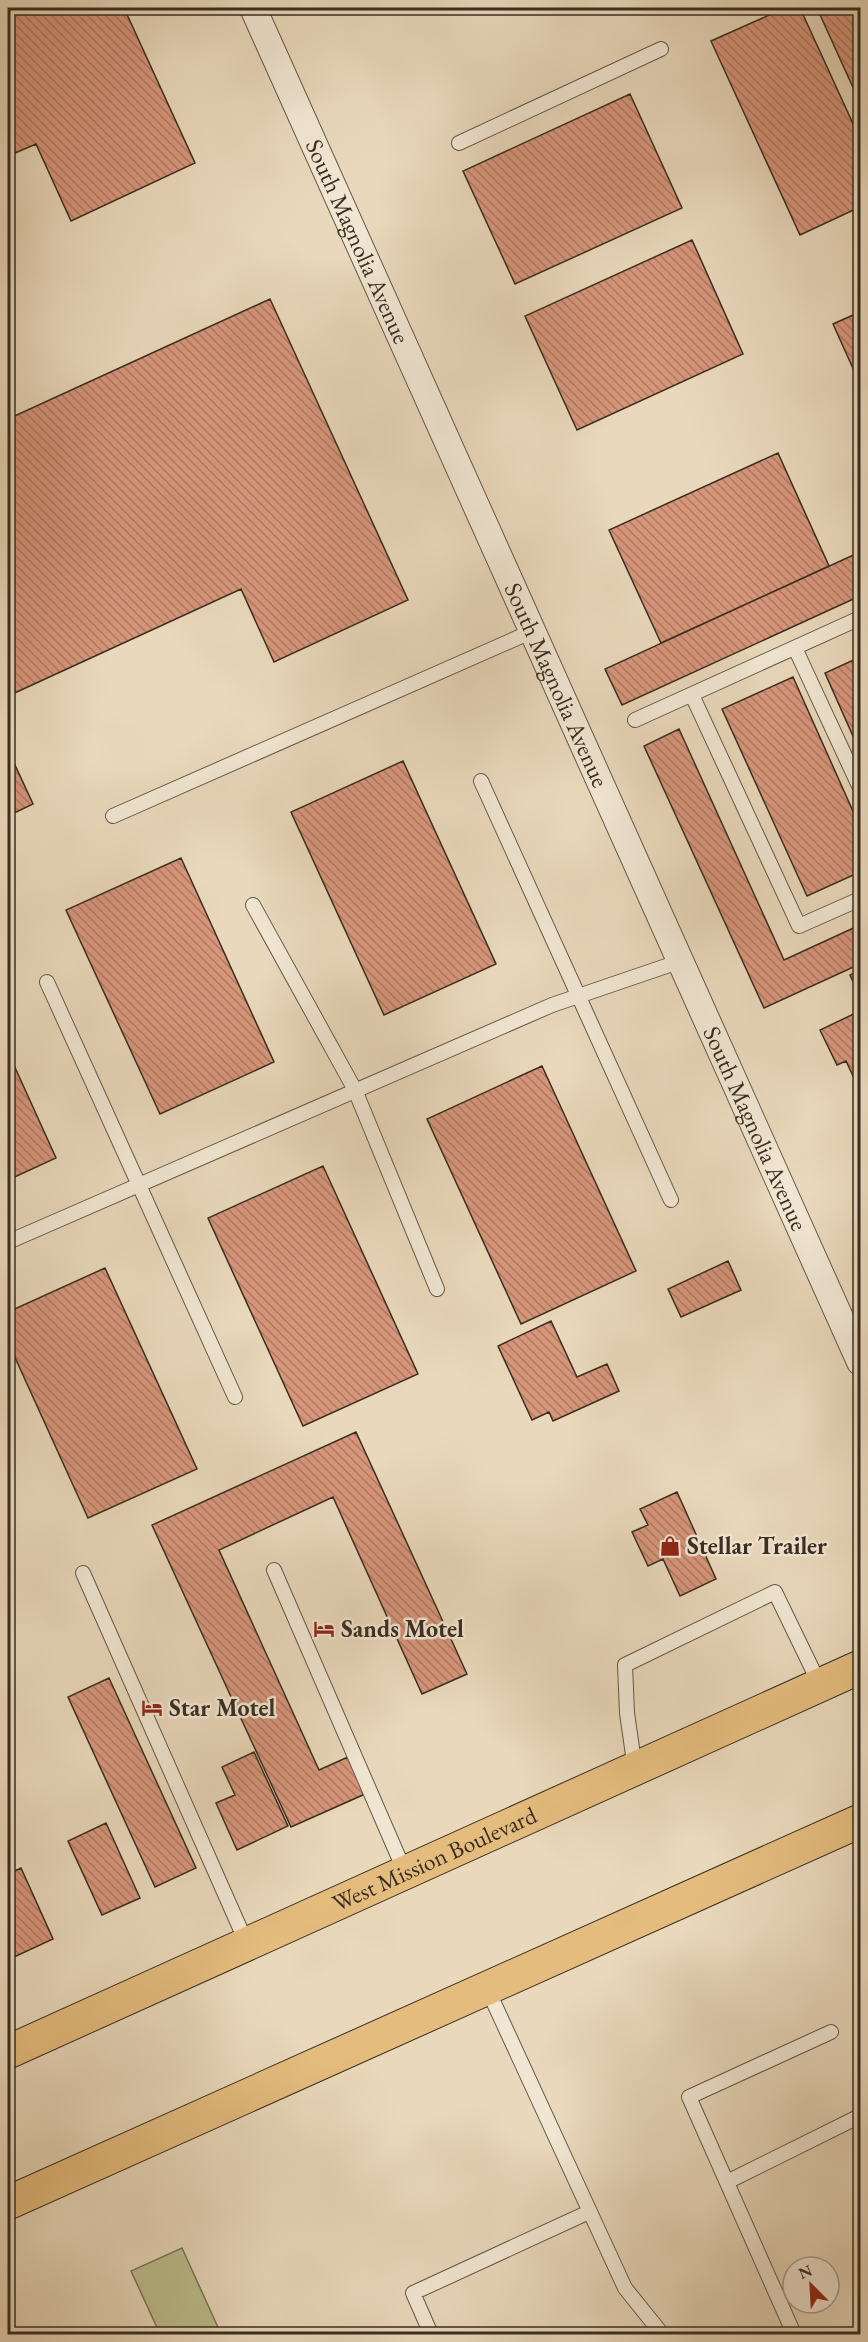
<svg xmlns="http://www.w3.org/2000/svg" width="868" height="2342" viewBox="0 0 868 2342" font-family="'EB Garamond',serif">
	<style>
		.grass { fill: #bcbd8c; stroke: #7a7556; stroke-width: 1.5 }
		.building { fill: url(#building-back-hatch); stroke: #382d20; stroke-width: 1.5 }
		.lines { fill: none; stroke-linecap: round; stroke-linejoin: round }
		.service-casing { stroke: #645847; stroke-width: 16 }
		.minor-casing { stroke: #645847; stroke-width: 28 }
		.primary-casing { stroke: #382d20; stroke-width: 35 }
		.service { stroke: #f1e6d3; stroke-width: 14 }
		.minor { stroke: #f1e6d3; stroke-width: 26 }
		.primary { stroke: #e4bc7e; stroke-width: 33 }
		.labels { text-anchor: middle; stroke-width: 5; stroke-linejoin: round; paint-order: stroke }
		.street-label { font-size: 24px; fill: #382d20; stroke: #f1e6d3 }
		.poi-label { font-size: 24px; font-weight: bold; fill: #382d20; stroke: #f1e6d3; text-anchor: start }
	</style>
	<defs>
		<pattern id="building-back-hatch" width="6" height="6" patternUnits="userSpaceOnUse" patternTransform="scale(1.5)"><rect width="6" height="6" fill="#d7957a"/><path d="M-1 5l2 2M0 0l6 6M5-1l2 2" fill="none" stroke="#af7a64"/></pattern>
	</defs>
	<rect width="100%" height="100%" fill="#e9d8bb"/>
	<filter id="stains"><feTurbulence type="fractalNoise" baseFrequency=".00333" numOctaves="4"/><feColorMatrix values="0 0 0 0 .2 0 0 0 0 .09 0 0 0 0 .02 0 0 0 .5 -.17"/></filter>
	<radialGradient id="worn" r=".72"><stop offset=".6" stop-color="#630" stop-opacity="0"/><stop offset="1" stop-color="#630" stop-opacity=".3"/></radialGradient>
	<!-- grass -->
	<path class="grass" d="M 182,2248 L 221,2334 L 160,2334 L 131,2271 Z"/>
	<!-- building -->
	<path class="building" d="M 8,8 L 124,8 L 195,163 L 71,221 L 36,144 L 8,156 Z
		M 785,8 L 800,8 L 860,139 L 860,207 L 800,235 L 711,41 Z
		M 817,8 L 860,8 L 860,103 Z
		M 630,94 L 682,208 L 515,284 L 463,171 Z
		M 692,240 L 743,354 L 577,430 L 525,316 Z
		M 270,299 L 408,600 L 274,662 L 241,589 L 8,696 L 8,419 Z
		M 860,312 L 860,384 L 833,324 Z
		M 778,453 L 829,566 L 661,643 L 609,530 Z
		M 860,552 L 860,596 L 622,705 L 605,669 Z
		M 860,657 L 860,752 L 825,673 Z
		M 793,677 L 860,827 L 860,872 L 807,896 L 722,709 Z
		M 679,729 L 784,960 L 860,925 L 860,964 L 764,1008 L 644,746 Z
		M 8,750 L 33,804 L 8,816 Z
		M 403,761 L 496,964 L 384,1015 L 291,812 Z
		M 181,858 L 274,1062 L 160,1114 L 66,910 Z
		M 860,970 L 860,997 L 850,975 Z
		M 860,1011 L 860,1091 L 846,1061 L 837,1065 L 820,1030 Z
		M 8,1052 L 56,1158 L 8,1180 Z
		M 542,1066 L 636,1271 L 521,1324 L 427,1119 Z
		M 323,1166 L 418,1374 L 303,1426 L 208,1218 Z
		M 728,1261 L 741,1290 L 681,1317 L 668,1289 Z
		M 105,1268 L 197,1469 L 88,1518 L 8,1342 L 8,1312 Z
		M 551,1321 L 577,1377 L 607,1364 L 619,1391 L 553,1421 L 549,1412 L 532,1420 L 498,1346 Z
		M 356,1432 L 467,1674 L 422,1694 L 333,1497 L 219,1550 L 319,1770 L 348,1757 L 365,1794 L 291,1827 L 152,1525 Z
		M 677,1492 L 716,1579 L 680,1596 L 663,1559 L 648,1566 L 632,1532 L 648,1525 L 640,1509 Z
		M 109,1678 L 196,1868 L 155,1887 L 68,1697 Z
		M 254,1752 L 288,1826 L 237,1850 L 216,1803 L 235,1795 L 222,1767 Z
		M 106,1823 L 140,1898 L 102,1915 L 68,1841 Z
		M 21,1868 L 53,1939 L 12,1958 L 8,1948 L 8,1874 Z"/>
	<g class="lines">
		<!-- service casing -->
		<g class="service-casing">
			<path id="service" d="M 459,143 L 661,49
				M 795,648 L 860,788
				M 692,695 L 799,926 L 860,899
				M 635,720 L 860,618
				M 481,781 L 671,1200
				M 113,816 L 533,631
				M 253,905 L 355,1090 L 437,1289
				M 47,982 L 235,1397
				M 8,1242 L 552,1005 L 681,961
				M 274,1570 L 405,1872
				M 83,1573 L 247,1944
				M 635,1769 L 627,1713 L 625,1665 L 775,1592 L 820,1685
				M 487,1988 L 625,2288 L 662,2334
				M 727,2182 L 860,2116
				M 431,2334 L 413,2293 L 589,2212
				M 794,2334 L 689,2097 L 831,2032"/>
		</g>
		<!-- minor casing -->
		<g class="minor-casing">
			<g id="minor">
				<path id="s1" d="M 253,8 L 860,1362"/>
			</g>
		</g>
		<!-- primary casing -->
		<g class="primary-casing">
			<g id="primary">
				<path id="s2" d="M 8,2052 L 860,1667"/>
				<path d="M 8,2203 L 860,1821"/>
			</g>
		</g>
		<!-- service -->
		<use href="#service" class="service"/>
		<!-- minor -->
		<use href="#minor" class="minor"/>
		<!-- primary -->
		<use href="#primary" class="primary"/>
	</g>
	<!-- icons -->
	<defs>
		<g id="shop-bare" transform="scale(1.62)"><path d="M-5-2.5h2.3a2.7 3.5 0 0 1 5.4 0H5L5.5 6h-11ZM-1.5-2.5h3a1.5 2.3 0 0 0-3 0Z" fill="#8f2418" stroke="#f1e6d3" stroke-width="2.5" paint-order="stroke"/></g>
		<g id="hotel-bare" transform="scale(1.62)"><path d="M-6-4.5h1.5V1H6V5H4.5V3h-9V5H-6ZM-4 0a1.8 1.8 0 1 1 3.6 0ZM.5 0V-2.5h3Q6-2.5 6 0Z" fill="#8f2418" stroke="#f1e6d3" stroke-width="2.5" paint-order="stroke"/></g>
	</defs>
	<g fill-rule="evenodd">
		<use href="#shop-bare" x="670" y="1546"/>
		<use href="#hotel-bare" x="324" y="1629"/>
		<use href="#hotel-bare" x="152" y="1708"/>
	</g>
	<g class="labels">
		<!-- street labels -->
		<g class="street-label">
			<text dy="8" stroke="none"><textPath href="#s1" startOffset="256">South Magnolia Avenue</textPath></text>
			<text dy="8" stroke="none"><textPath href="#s1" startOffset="742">South Magnolia Avenue</textPath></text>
			<text dy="8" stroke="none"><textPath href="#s1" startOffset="1228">South Magnolia Avenue</textPath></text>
			<text dy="8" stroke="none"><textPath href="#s2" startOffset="468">West Mission Boulevard</textPath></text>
		</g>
		<!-- poi labels -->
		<g class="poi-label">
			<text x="687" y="1554">Stellar Trailer</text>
			<text x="341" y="1637">Sands Motel</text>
			<text x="169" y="1716">Star Motel</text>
		</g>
	</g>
	<!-- margin -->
	<rect width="868" height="2342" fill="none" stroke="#e9d8bb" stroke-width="30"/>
	<rect x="9" y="9" width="850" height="2324" fill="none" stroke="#382d20" stroke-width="3"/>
	<rect x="15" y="15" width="838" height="2312" fill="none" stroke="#382d20" stroke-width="1.5"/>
	<!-- north arrow -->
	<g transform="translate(811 2285) rotate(336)"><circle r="28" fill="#f1e6d3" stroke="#a79c8b" stroke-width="1.5"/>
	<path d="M0-4.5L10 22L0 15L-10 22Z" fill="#8f2418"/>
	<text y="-9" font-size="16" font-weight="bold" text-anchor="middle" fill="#382d20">N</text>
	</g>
	<rect width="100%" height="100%" filter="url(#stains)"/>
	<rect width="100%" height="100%" fill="url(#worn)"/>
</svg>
